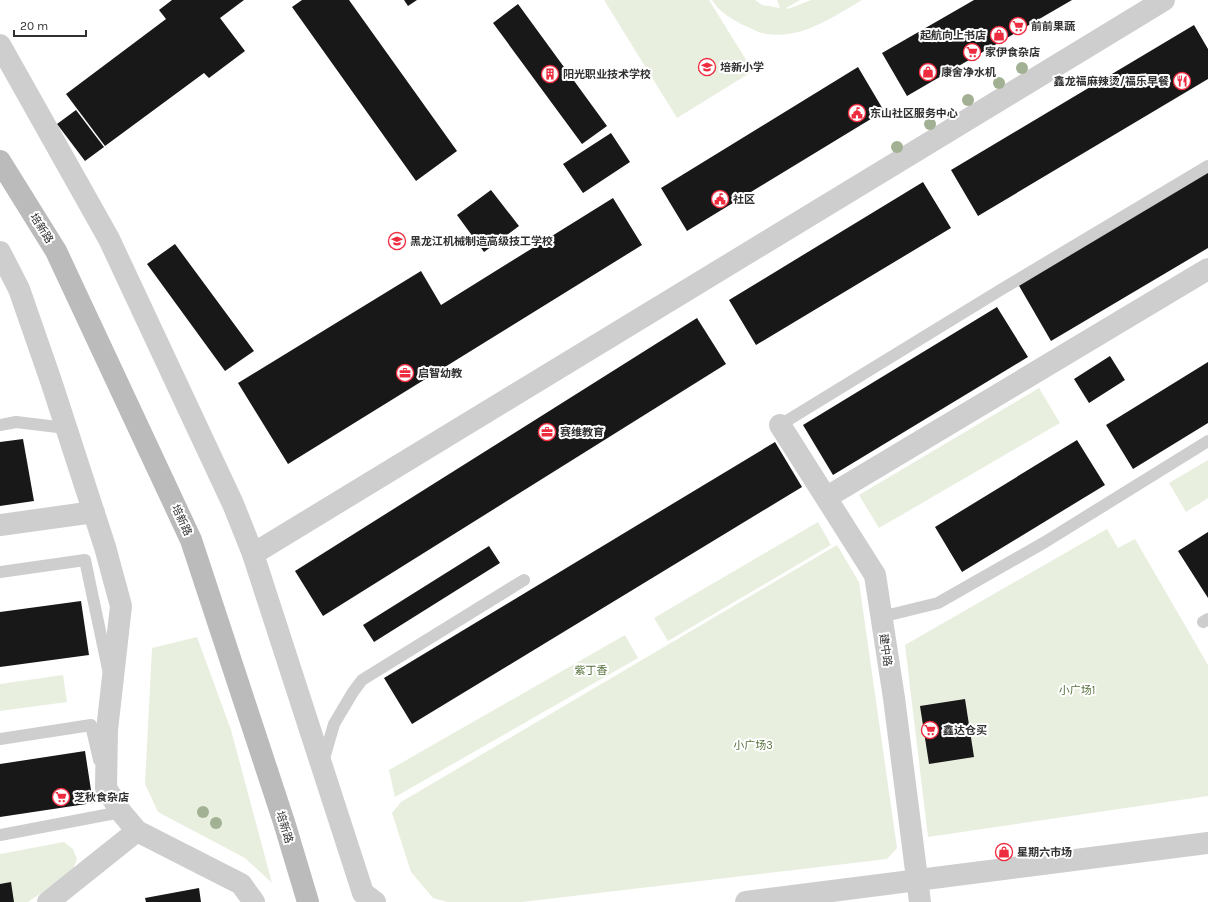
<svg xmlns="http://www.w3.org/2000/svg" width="1208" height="902" viewBox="0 0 1208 902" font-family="Karla,'Noto Sans SC',sans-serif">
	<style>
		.green { fill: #e8efdf }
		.building { fill: #181818 }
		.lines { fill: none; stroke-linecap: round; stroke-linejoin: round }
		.service { stroke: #cecece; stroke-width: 12 }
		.minor { stroke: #cecece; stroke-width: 22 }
		.tertiary { stroke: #cecece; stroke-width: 22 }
		.secondary { stroke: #bbb; stroke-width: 22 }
		.tree { fill: #a2b093 }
		.labels { text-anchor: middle; stroke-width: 4; stroke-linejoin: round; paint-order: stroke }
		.poi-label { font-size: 11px; font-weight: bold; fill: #313131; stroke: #fff; text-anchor: start }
		.street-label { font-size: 11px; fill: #313131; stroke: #fff }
		.park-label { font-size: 11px; fill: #55703b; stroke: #fff }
	</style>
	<rect width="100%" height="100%" fill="#fff"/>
	<!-- green -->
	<path class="green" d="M 604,0 L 709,0 L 753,71 L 677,118 Z
		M 712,0 L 755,0 L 762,5 L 780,8 L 777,0 L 800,0 L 786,8 L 788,9 L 811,0 L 862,0 C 831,18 800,41 762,33 C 757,32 751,28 745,26 C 733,20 719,12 712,0 Z
		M 1039,388 L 1060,423 L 879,528 L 859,495 Z
		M 1208,460 L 1208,498 L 1186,512 L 1169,483 Z
		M 818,522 L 831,545 L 668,641 L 654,618 Z
		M 1107,529 L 1118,548 L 1135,539 L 1208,665 L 1208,796 L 928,837 L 905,645 Z
		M 837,545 L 859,582 L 897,848 L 887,859 L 522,902 L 447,902 L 433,898 L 411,872 L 392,813 L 401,802 Z
		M 625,635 L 638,658 L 395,797 L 389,770 Z
		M 197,637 L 231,730 L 272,883 L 245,858 L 158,812 L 145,784 L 152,648 Z
		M 63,675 L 67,702 L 0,711 L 0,684 Z
		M 64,842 L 73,849 L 77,859 L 72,872 L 28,902 L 0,902 L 0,854 Z"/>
	<!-- building -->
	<path class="building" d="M 172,0 L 244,0 L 220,18 L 245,51 L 209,78 L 204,73 L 105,146 L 66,94 L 166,19 L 159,10 Z
		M 302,0 L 349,0 L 457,151 L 416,181 L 292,7 Z
		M 404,0 L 417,0 L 408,6 Z
		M 974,0 L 1072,0 L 907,96 L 882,53 Z
		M 518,4 L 607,126 L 582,144 L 493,23 Z
		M 1194,25 L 1208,49 L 1208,79 L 978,216 L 951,170 Z
		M 858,67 L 884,111 L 687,231 L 661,188 Z
		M 76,110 L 104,147 L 85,161 L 57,124 Z
		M 611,133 L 630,162 L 583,193 L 563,164 Z
		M 1208,172 L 1208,248 L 1051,341 L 1018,284 Z
		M 923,182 L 951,228 L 756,345 L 729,300 Z
		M 491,190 L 519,226 L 484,252 L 457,215 Z
		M 613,198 L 642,245 L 288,464 L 238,383 L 421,271 L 441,305 Z
		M 175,244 L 254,351 L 225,371 L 147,264 Z
		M 997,307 L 1028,357 L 833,475 L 803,425 Z
		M 697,318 L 726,364 L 323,616 L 295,571 Z
		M 1110,356 L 1125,380 L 1089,403 L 1074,379 Z
		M 1208,362 L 1208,423 L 1133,469 L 1106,425 Z
		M 23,439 L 34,501 L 0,506 L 0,442 Z
		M 1077,440 L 1105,485 L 962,572 L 935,527 Z
		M 775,442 L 802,487 L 412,724 L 384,678 Z
		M 1208,532 L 1208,598 L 1178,551 Z
		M 489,546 L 500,563 L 374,642 L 363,625 Z
		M 81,601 L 89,655 L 0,667 L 0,612 Z
		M 965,699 L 974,757 L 929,764 L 920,706 Z
		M 85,751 L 93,803 L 0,817 L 0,764 Z
		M 11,882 L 14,902 L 0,902 L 0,884 Z
		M 199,888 L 201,902 L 146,902 L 145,898 Z"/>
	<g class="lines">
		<!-- service -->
		<path class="service" d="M 0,425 L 16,422 L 66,428
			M 780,425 L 1002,289 L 1208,166
			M 0,572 L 85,560 L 108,669
			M 881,617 L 938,603 L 1045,542 L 1208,441
			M 1203,622 L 1208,619
			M 0,739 L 91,725 L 99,760
			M 323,762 L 334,724 L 353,692 L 362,680 L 524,580
			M 0,835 L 121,812"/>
		<!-- minor -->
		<path class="minor" d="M 0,45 L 109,239 L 233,504 L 253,554 L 363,893 L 375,902
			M 0,252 L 19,289 L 51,381 L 105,547 L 121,606 L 107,730 L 106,788 L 121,812 L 137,831 L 241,884 L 254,902
			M 780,425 L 875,575 L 894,698 L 920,902
			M 827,497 L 1208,269
			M 0,525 L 94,512
			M 48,902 L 137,831
			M 746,902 L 1208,843"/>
		<!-- tertiary -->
		<path class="tertiary" d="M 253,554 L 1164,0"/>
		<!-- secondary -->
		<path class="secondary" d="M 0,161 L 56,251 L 191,540 L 284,822 L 308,902"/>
	</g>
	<!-- trees -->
	<g class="tree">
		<circle cx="1022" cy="68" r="6"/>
		<circle cx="999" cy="83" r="6"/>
		<circle cx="968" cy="100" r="6"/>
		<circle cx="930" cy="124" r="6"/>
		<circle cx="897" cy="147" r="6"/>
		<circle cx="203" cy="812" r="6"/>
		<circle cx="216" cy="823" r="6"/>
	</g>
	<!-- icons -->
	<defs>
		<g id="supermarket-ring" transform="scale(0.9)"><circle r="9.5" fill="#fff" stroke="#ef2c3f" stroke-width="1.5"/><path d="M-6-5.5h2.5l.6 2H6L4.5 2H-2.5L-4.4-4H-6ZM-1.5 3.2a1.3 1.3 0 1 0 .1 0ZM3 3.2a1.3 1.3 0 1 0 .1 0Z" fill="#ef2c3f"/></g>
		<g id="shop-ring" transform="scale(0.9)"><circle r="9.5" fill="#fff" stroke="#ef2c3f" stroke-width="1.5"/><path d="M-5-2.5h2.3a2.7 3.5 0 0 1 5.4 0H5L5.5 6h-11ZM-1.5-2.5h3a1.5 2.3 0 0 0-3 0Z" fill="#ef2c3f"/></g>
		<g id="school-ring" transform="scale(0.9)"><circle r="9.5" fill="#fff" stroke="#ef2c3f" stroke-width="1.5"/><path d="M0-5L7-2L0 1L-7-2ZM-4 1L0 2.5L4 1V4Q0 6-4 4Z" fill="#ef2c3f"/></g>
		<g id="building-ring" transform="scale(0.9)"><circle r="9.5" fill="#fff" stroke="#ef2c3f" stroke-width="1.5"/><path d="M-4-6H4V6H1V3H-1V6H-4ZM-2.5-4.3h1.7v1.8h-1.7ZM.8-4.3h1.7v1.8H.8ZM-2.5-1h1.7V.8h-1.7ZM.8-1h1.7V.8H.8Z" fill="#ef2c3f"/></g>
		<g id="restaurant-ring" transform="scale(0.9)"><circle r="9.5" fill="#fff" stroke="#ef2c3f" stroke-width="1.5"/><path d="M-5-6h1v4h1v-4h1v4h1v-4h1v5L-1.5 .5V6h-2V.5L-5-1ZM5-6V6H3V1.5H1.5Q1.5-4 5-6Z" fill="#ef2c3f"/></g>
		<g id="civic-ring" transform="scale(0.9)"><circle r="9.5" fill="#fff" stroke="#ef2c3f" stroke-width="1.5"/><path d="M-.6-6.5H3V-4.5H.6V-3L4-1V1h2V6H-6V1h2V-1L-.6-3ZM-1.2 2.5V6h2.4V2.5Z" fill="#ef2c3f"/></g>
		<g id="university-ring" transform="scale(0.9)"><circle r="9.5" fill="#fff" stroke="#ef2c3f" stroke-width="1.5"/><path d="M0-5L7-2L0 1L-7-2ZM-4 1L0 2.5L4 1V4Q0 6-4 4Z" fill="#ef2c3f"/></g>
		<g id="office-ring" transform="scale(0.9)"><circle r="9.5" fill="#fff" stroke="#ef2c3f" stroke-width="1.5"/><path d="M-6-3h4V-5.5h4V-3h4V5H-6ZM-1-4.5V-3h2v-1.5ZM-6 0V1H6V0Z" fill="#ef2c3f"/></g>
	</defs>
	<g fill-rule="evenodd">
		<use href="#supermarket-ring" x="1018" y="26"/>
		<use href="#shop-ring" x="999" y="35"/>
		<use href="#supermarket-ring" x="972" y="52"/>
		<use href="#school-ring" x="707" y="67"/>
		<use href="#shop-ring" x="928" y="72"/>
		<use href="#building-ring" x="550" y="74"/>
		<use href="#restaurant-ring" x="1182" y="81"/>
		<use href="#civic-ring" x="857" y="113"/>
		<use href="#civic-ring" x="720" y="199"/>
		<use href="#university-ring" x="397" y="241"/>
		<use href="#office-ring" x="405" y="373"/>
		<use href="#office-ring" x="547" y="432"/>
		<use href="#supermarket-ring" x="930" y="730"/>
		<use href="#supermarket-ring" x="61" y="797"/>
		<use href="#shop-ring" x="1004" y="852"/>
	</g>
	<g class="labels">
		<!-- poi labels -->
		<g class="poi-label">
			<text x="1031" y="30">前前果蔬</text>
			<text x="986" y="39" text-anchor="end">起航向上书店</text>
			<text x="985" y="56">家伊食杂店</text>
			<text x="720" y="71">培新小学</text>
			<text x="941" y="76">康舍净水机</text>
			<text x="563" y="78">阳光职业技术学校</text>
			<text x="1169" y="85" text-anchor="end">鑫龙福麻辣烫/福乐早餐</text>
			<text x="870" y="117">东山社区服务中心</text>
			<text x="733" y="203">社区</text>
			<text x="410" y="245">黑龙江机械制造高级技工学校</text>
			<text x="418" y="377">启智幼教</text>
			<text x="560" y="436">赛维教育</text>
			<text x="943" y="734">鑫达仓买</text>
			<text x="74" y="801">芝秋食杂店</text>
			<text x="1017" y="856">星期六市场</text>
		</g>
		<!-- street labels -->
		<g class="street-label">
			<text transform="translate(42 228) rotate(58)" y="4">培新路</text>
			<text transform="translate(182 520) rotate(65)" y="4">培新路</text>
			<text transform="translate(886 650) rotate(82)" y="4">建中路</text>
			<text transform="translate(285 827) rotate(73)" y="4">培新路</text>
		</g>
		<!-- park labels -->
		<g class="park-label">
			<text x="591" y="674">紫丁香</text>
			<text x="1077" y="694">小广场1</text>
			<text x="753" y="749">小广场3</text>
		</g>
	</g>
	<!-- scale -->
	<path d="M14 30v6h72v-6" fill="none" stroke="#313131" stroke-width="2"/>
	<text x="20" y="30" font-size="12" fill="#313131" stroke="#ffffff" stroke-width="3" paint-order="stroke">20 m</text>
</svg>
